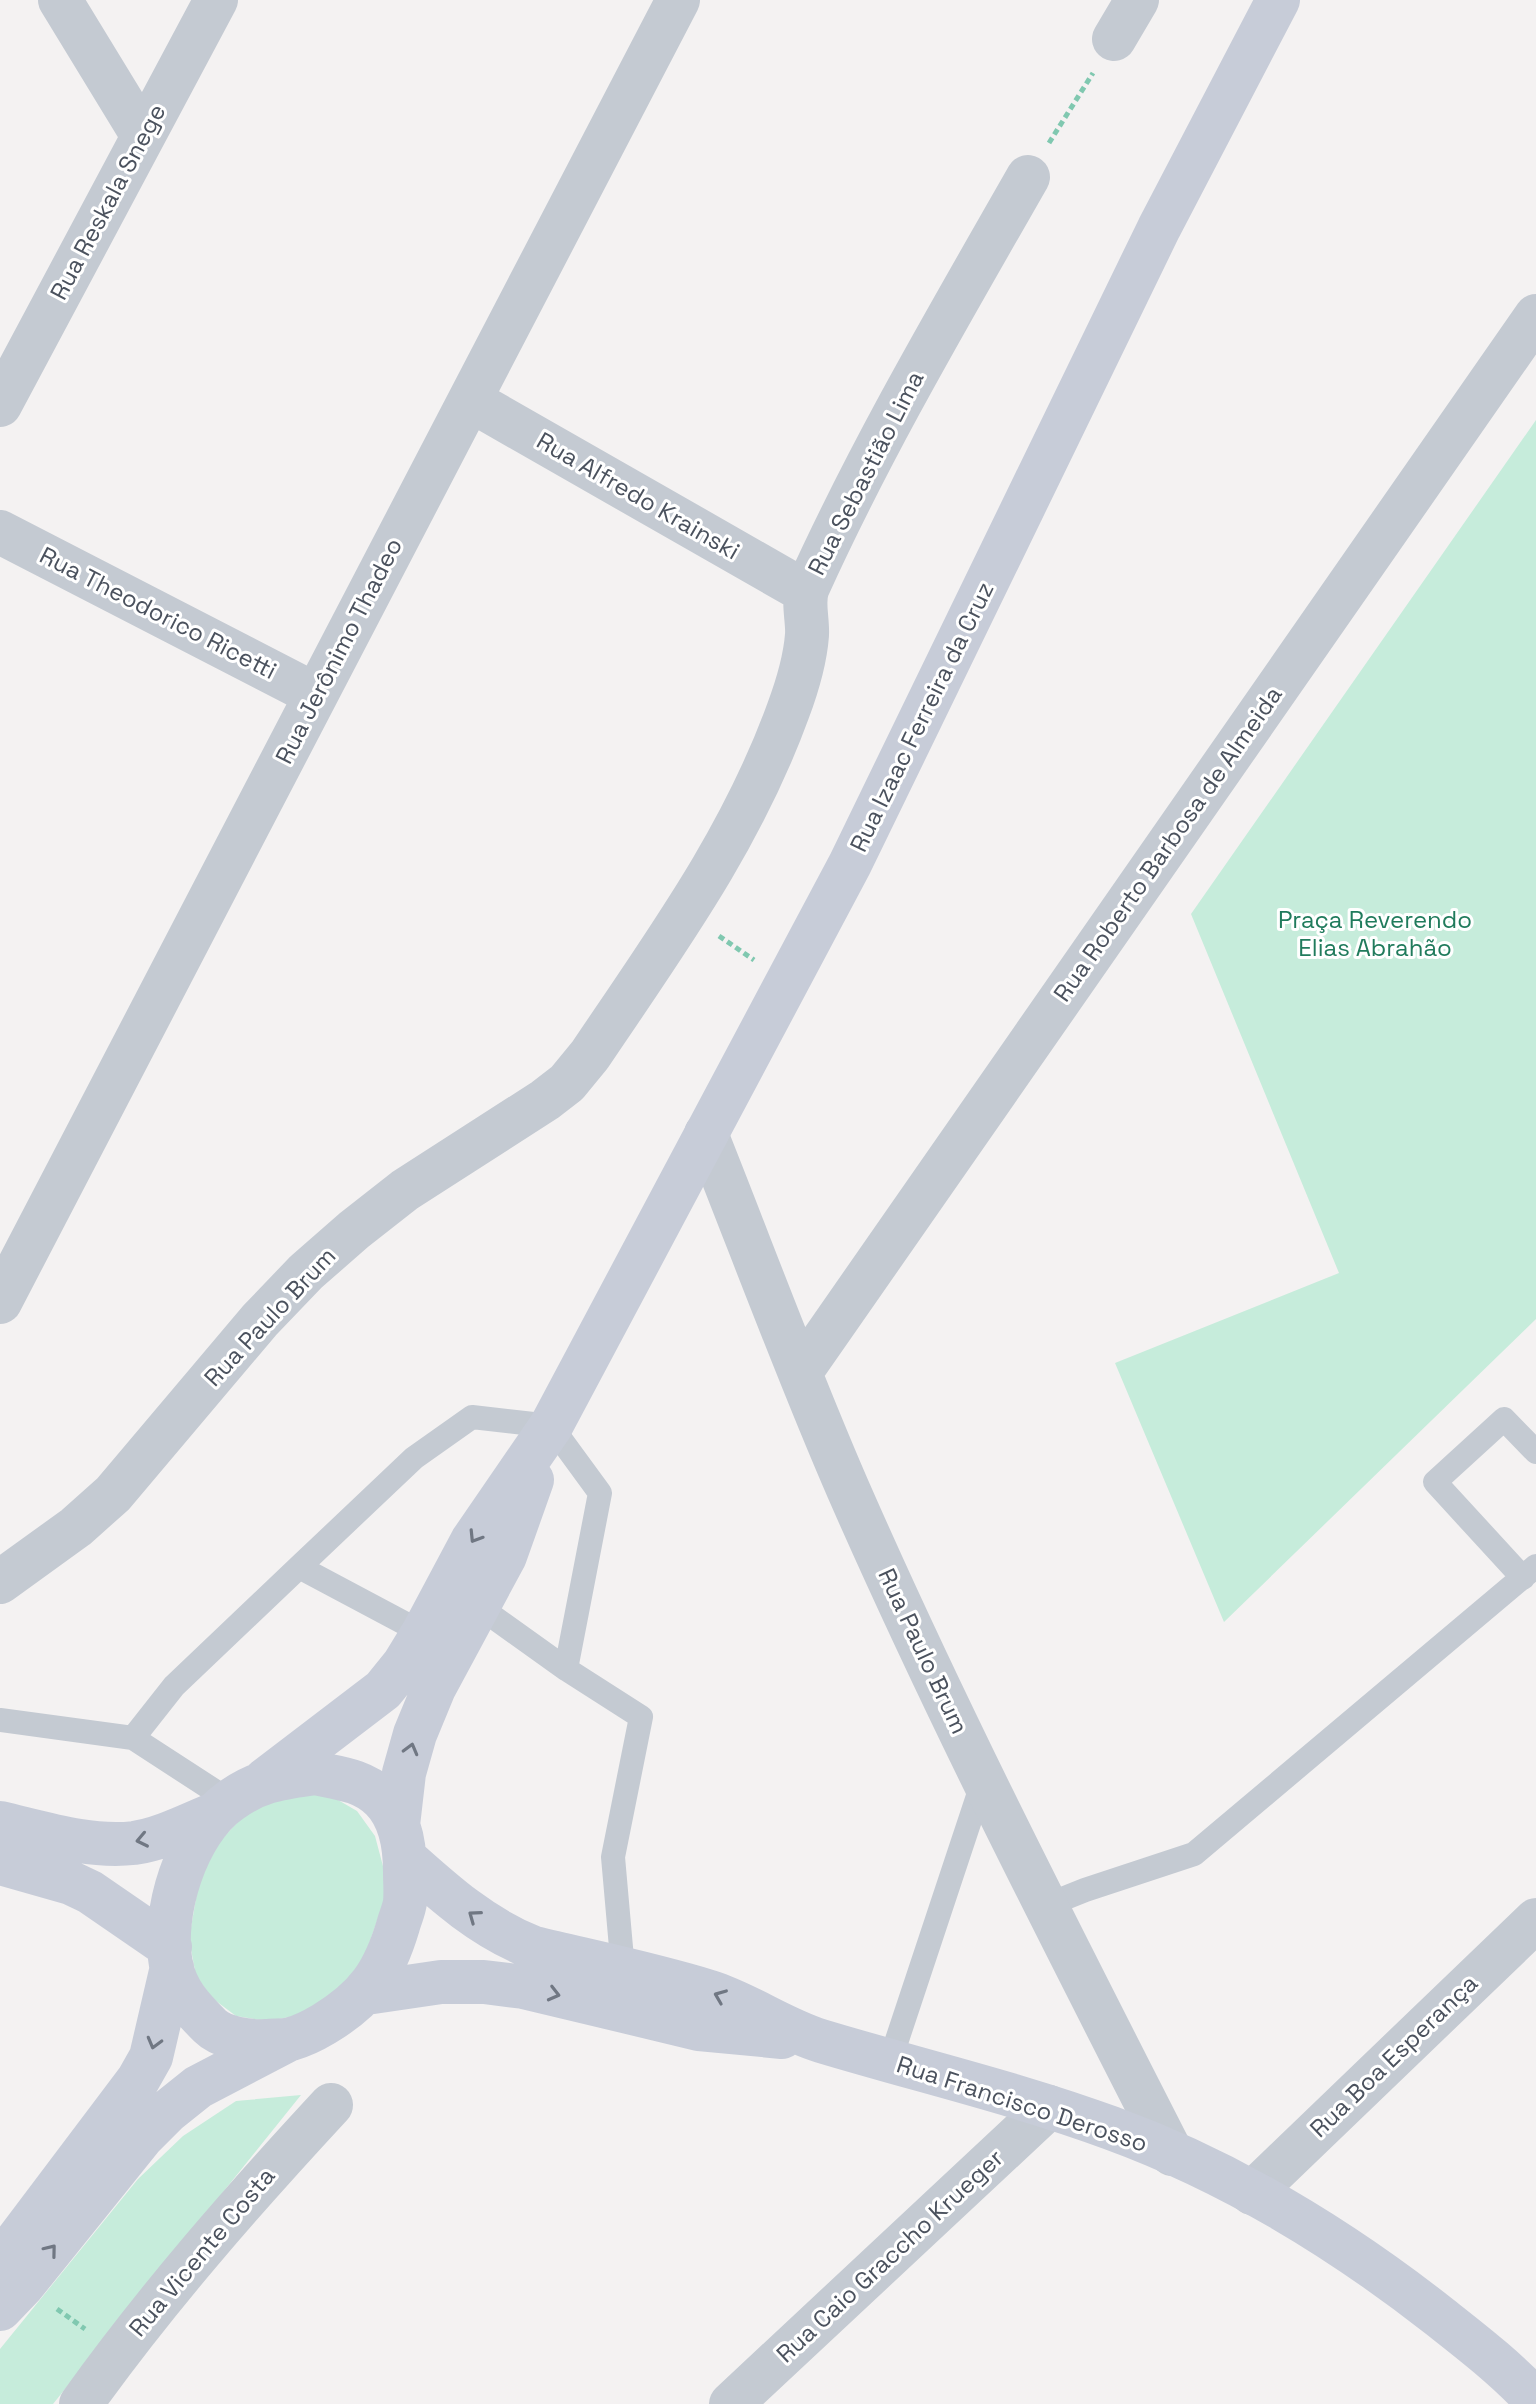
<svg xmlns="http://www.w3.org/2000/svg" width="1536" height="2404" viewBox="0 0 1536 2404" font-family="'Space Grotesk',sans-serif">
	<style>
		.green { fill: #c6ecdb }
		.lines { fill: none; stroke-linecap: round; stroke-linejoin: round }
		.path { stroke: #80c8b0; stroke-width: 5; stroke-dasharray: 6 4; stroke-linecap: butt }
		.lane { stroke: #c4cad2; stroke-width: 24 }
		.street { stroke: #c4cad2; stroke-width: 44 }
		.secondary { stroke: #c7ccd8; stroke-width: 44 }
		.oneway { stroke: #707783 }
		.labels { text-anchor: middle; stroke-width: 6; stroke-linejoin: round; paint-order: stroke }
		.street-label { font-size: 24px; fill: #4b525e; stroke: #fff }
		.park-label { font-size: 24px; fill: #207b5c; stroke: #fff }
	</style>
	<rect width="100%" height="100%" fill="#f4f2f2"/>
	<!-- green -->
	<path class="green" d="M 1536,420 L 1536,1319 L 1224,1622 L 1115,1363 L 1339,1273 L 1191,914 Z
		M 288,1791 L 326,1793 L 357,1811 L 375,1836 L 384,1870 L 384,1901 L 358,1975 L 301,2015 L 267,2021 L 236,2016 L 212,1998 L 196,1976 L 189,1939 L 200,1875 L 221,1840 L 252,1807 Z
		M 301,2095 L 53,2404 L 0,2404 L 0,2349 L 138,2179 L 183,2136 L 236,2101 Z"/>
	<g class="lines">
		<!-- path -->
		<path class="path" d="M 1049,143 L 1093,73
			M 719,936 L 754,960
			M 57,2309 L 85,2329"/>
		<!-- lane -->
		<path class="lane" d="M 299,1567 L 423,1633
			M 1523,1578 L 1435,1482 L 1504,1419 L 1536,1452
			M 478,1606 L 566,1669 L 641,1717 L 613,1857 L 623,1970
			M 0,1720 L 133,1738 L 174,1686 L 299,1567 L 414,1458 L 472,1417 L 551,1426 L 600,1493 L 566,1669
			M 133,1738 L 230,1801
			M 1045,1906 L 1085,1890 L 1194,1854 L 1536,1566
			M 890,2061 L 983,1781"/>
		<!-- street -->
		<path class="street" d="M 60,0 L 143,136
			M 1114,39 L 1137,0
			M 470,400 L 806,592
			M 0,405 L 216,0
			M 0,532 L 316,695
			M 706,1134 C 753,1252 797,1372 848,1489 C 947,1715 1060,1934 1172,2154
			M 0,1302 L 678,0
			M 800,1373 L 1536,316
			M 0,1582 L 76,1527 L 113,1494 L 260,1320 L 306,1272 L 354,1230 L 405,1190 L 545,1100 L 567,1083 L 590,1055 C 666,942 741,840 788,711 C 797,687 805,661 807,635 C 808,620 802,601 808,587 C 872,446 951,312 1028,177
			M 1252,2193 L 1536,1920
			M 81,2404 C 157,2298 242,2201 331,2105
			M 731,2404 L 1049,2107"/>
		<!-- secondary -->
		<path class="secondary" d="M 315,1773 C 339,1778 363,1780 382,1799 C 400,1817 405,1847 405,1872 C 405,1882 406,1893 405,1902 C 404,1910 400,1918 398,1926 C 384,1973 367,1998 324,2024 C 314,2030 302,2036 291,2039 C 283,2041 274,2040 267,2041 C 249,2042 222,2038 210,2026 C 192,2008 176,1991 171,1965 C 161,1914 186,1832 230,1801 C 259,1780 281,1778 315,1773 Z
			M 265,1780 L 383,1690 L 404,1664 L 423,1633 L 472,1541 L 551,1426 L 850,864 L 1159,228 L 1278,0
			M 0,1823 C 43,1833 89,1848 134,1843 C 162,1839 190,1824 215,1814
			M 398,1825 L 404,1773 L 415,1734 L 434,1688 L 505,1556 L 532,1480
			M 405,1858 C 445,1894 483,1928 534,1948 C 592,1962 652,1974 710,1992 C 748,2004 782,2029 821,2041 C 917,2070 1016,2093 1111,2128 C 1229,2171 1342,2240 1440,2317 C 1473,2343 1508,2370 1536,2401
			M 0,1863 L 71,1883 L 90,1892 L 170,1947
			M 366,1993 L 441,1982 L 484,1982 L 524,1987 L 699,2029 L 782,2037
			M 0,2263 L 138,2080 L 151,2057 L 172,1967
			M 0,2309 L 23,2285 L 142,2137 L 168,2111 L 198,2087 L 286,2041"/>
	</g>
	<!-- one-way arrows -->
	<defs><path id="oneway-chevron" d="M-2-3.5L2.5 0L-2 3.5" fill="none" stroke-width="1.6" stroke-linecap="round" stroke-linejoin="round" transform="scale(2)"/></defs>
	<g class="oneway">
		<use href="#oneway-chevron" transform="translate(475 1537) rotate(122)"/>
		<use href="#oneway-chevron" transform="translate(411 1749) rotate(-75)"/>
		<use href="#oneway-chevron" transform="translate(142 1840) rotate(168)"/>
		<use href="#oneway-chevron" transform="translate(474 1916) rotate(-144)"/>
		<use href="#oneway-chevron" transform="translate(554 1994) rotate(14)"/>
		<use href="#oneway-chevron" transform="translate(720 1996) rotate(-158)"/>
		<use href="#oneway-chevron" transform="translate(154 2043) rotate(105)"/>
		<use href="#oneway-chevron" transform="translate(51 2250) rotate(-51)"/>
	</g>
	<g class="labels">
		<!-- street labels -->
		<g class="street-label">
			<text transform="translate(108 202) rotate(-62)" y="8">Rua Reskala Snege</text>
			<text transform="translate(866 473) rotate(-63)" y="8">Rua Sebastião Lima</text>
			<text transform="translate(638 496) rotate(30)" y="8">Rua Alfredo Krainski</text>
			<text transform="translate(158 613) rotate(27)" y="8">Rua Theodorico Ricetti</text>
			<text transform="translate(339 651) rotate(-63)" y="8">Rua Jerônimo Thadeo</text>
			<text transform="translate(922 717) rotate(-64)" y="8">Rua Izaac Ferreira da Cruz</text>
			<text transform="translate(1168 844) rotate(-55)" y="8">Rua Roberto Barbosa de Almeida</text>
			<text transform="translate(270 1317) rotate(-47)" y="8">Rua Paulo Brum</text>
			<text transform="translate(923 1651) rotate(65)" y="8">Rua Paulo Brum</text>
			<text transform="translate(1394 2056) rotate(-44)" y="8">Rua Boa Esperança</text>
			<text transform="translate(1022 2104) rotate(18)" y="8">Rua Francisco Derosso</text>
			<text transform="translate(202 2252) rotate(-50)" y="8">Rua Vicente Costa</text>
			<text transform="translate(890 2256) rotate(-43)" y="8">Rua Caio Graccho Krueger</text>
		</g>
		<!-- park labels -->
		<g class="park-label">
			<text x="1375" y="928">Praça Reverendo<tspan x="1375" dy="28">Elias Abrahão</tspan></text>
		</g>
	</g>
</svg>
